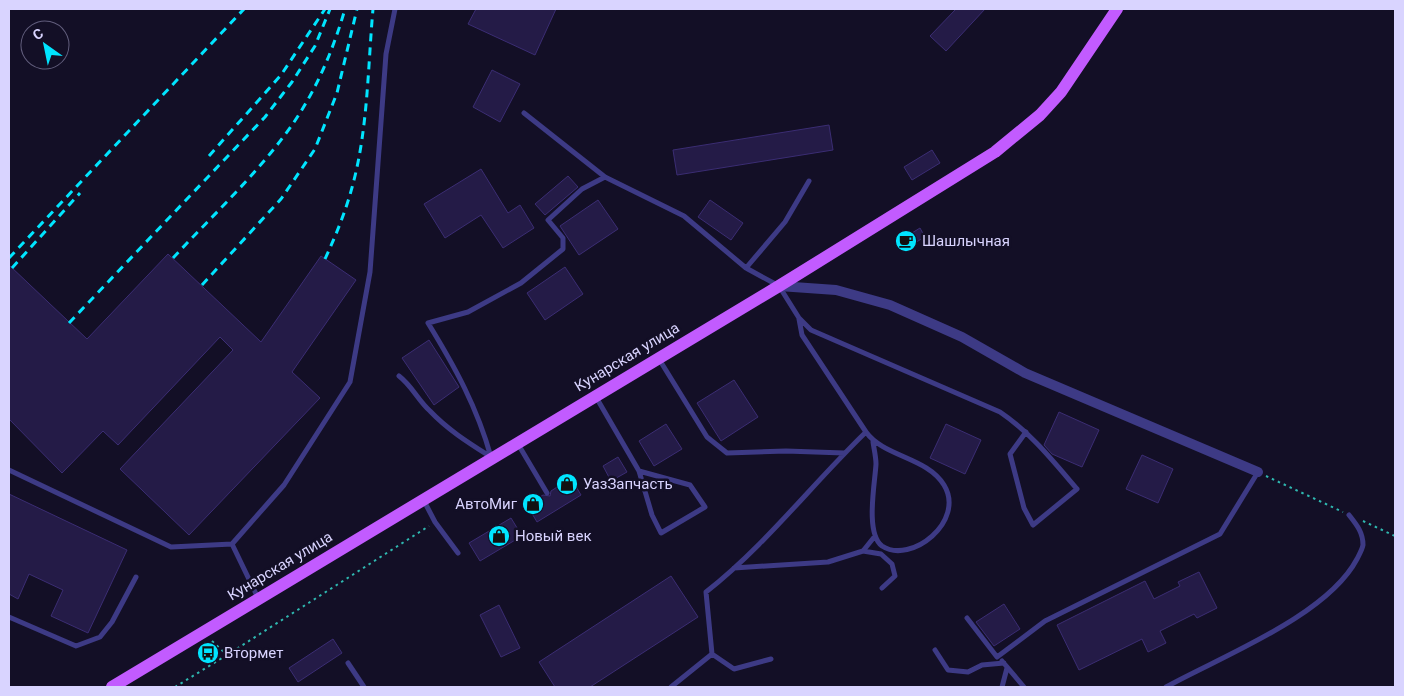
<svg xmlns="http://www.w3.org/2000/svg" width="1404" height="696" viewBox="0 0 1404 696" font-family="Roboto,sans-serif">
	<style>
		.building { fill: #241b47; stroke: #3b2d73 }
		.lines { fill: none; stroke-linecap: round; stroke-linejoin: round }
		.path { stroke: #2fb8b0; stroke-width: 2; stroke-dasharray: 2.5 4; stroke-linecap: butt }
		.lane { stroke: #3d3a85; stroke-width: 5 }
		.street { stroke: #3d3a85; stroke-width: 10 }
		.primary { stroke: #c25bff; stroke-width: 12 }
		.rail { stroke: #00e5ff; stroke-width: 3; stroke-dasharray: 8 6; stroke-linecap: butt }
		.labels { text-anchor: middle; stroke-width: 5; stroke-linejoin: round; paint-order: stroke }
		.poi-label { font-size: 15px; fill: #d9d4ff; stroke: #130f26; text-anchor: start }
		.street-label { font-size: 15px; fill: #d9d4ff; stroke: #130f26 }
	</style>
	<rect width="100%" height="100%" fill="#130f26"/>
	<!-- building -->
	<path class="building" d="M 476,9 L 556,9 L 535,55 L 468,24 Z
		M 956,9 L 985,9 L 946,51 L 930,36 Z
		M 492,70 L 520,84 L 500,122 L 473,107 Z
		M 829,125 L 833,150 L 677,175 L 673,150 Z
		M 932,150 L 940,163 L 912,180 L 904,167 Z
		M 481,169 L 508,213 L 520,205 L 534,228 L 503,248 L 481,215 L 445,238 L 424,204 Z
		M 568,176 L 578,187 L 545,215 L 535,204 Z
		M 598,200 L 618,229 L 579,255 L 560,226 Z
		M 710,200 L 743,223 L 731,240 L 698,217 Z
		M 920,228 L 925,237 L 904,249 L 899,241 Z
		M 168,254 L 261,342 L 321,256 L 356,280 L 292,372 L 320,398 L 189,535 L 120,469 L 233,350 L 220,337 L 118,445 L 103,431 L 62,473 L 9,419 L 9,265 L 87,339 Z
		M 565,267 L 583,294 L 545,320 L 527,293 Z
		M 429,340 L 459,387 L 434,405 L 402,358 Z
		M 734,380 L 758,417 L 721,441 L 697,403 Z
		M 1059,412 L 1099,430 L 1082,467 L 1052,454 L 1044,445 Z
		M 666,424 L 682,449 L 654,466 L 639,441 Z
		M 946,424 L 981,440 L 965,474 L 930,458 Z
		M 1142,455 L 1173,469 L 1158,503 L 1126,489 Z
		M 618,457 L 627,472 L 611,481 L 603,466 Z
		M 571,478 L 581,495 L 537,522 L 527,505 L 543,495 L 550,496 L 551,491 Z
		M 9,494 L 127,550 L 88,633 L 51,616 L 63,590 L 29,574 L 18,599 L 9,594 Z
		M 511,518 L 522,536 L 480,561 L 469,543 Z
		M 1199,572 L 1217,608 L 1197,618 L 1194,614 L 1160,631 L 1166,643 L 1148,652 L 1142,639 L 1079,670 L 1057,625 L 1145,581 L 1154,599 L 1180,586 L 1178,582 Z
		M 671,576 L 698,617 L 590,687 L 555,687 L 539,662 Z
		M 1004,604 L 1020,629 L 994,646 L 976,622 Z
		M 499,605 L 520,648 L 501,657 L 480,615 Z
		M 333,639 L 342,653 L 298,682 L 289,668 Z"/>
	<g class="lines">
		<!-- path -->
		<path class="path" d="M 1266,476 L 1343,512
			M 1363,521 L 1395,536
			M 212,641 L 227,655 L 429,526
			M 175,687 L 227,655"/>
		<!-- lane -->
		<path class="lane" d="M 524,113 L 605,177 L 684,216 L 746,268 L 779,286 L 799,318 L 811,330 L 1000,412 C 1031,433 1053,461 1077,489 L 1033,525 L 1024,508 L 1010,454 L 1026,432
			M 746,268 L 785,222 L 809,181
			M 659,359 L 707,437 L 727,453 L 786,451 L 844,453
			M 399,376 C 412,386 418,400 430,411 C 448,430 469,443 491,457 C 477,407 455,367 428,323 L 468,312 L 521,283 L 563,249 L 563,238 L 548,220 L 582,189 L 605,177
			M 596,397 L 639,471 L 652,515 L 661,533 L 705,507 L 690,485 L 639,471
			M 866,432 C 884,457 927,457 944,485 C 966,521 911,565 882,546 C 865,533 875,483 876,464 C 876,457 874,449 873,442
			M 518,444 L 547,493
			M 9,470 L 171,547 L 232,544 L 284,485 L 350,382 L 370,272 L 386,54 L 395,9
			M 423,499 L 435,522 L 458,553
			M 232,544 L 258,598
			M 863,551 L 875,536
			M 734,568 L 828,562 L 863,551 L 881,554 L 892,564 L 895,576 L 882,588
			M 9,617 L 76,646 L 100,637 L 112,622 L 136,577
			M 967,618 L 997,657 L 1045,621 L 1220,534 L 1258,472
			M 935,650 L 948,670 L 968,672 L 982,665 L 1004,663
			M 771,659 L 734,669 L 712,654 L 706,592 C 766,545 812,484 866,432 L 802,335 L 799,319
			M 1002,661 L 1024,687
			M 348,663 L 364,687
			M 671,687 L 712,654
			M 1002,687 L 1007,668
			M 1166,687 C 1222,656 1327,616 1357,559 C 1359,555 1362,550 1363,545 C 1363,532 1356,524 1349,515"/>
		<!-- street -->
		<path class="street" d="M 779,286 L 836,290 L 890,305 L 962,337 L 1025,373 L 1258,472"/>
		<!-- primary -->
		<path class="primary" d="M 112,687 L 779,286 L 995,152 L 1040,115 L 1061,92 L 1117,9"/>
		<!-- rail -->
		<path class="rail" d="M 209,156 L 281,75 L 325,9
			M 9,258 L 244,9
			M 173,258 C 210,218 251,180 284,136 C 313,98 332,54 345,9
			M 325,259 C 337,233 347,208 354,180 C 368,125 368,65 373,9
			M 12,268 L 80,193
			M 202,285 L 281,199 L 315,149 L 337,93 L 357,9
			M 69,323 L 265,117 L 292,82 L 315,46 L 330,9"/>
	</g>
	<!-- icons -->
	<defs>
		<g id="cafe-disc" transform="scale(1.125)"><circle r="9.5" fill="#00e5ff" stroke="#130f26"/><path d="M-5.5-4.5H6V0H3Q3 3.5 0 3.5H-2.5Q-5.5 3.5-5.5 0ZM3-3.2v2h1.7v-2ZM-6 4.5H4V6H-6Z" fill="#111"/></g>
		<g id="shop-disc" transform="scale(1.125)"><circle r="9.5" fill="#00e5ff" stroke="#130f26"/><path d="M-5-2.5h2.3a2.7 3.5 0 0 1 5.4 0H5L5.5 6h-11ZM-1.5-2.5h3a1.5 2.3 0 0 0-3 0Z" fill="#111"/></g>
		<g id="bus-disc" transform="scale(1.125)"><circle r="9.5" fill="#00e5ff" stroke="#130f26"/><path d="M-5-6H5V4H4V6H2V4H-2V6H-4V4H-5ZM-3.5-4V0h7V-4ZM-3.5 1.2v1.5H-2V1.2ZM2 1.2v1.5H3.5V1.2Z" fill="#111"/></g>
	</defs>
	<g fill-rule="evenodd">
		<use href="#cafe-disc" x="906" y="241"/>
		<use href="#shop-disc" x="567" y="484"/>
		<use href="#shop-disc" x="533" y="504"/>
		<use href="#shop-disc" x="499" y="536"/>
		<use href="#bus-disc" x="208" y="653"/>
	</g>
	<g class="labels">
		<!-- poi labels -->
		<g class="poi-label">
			<text x="922" y="246">Шашлычная</text>
			<text x="583" y="489">УазЗапчасть</text>
			<text x="517" y="509" text-anchor="end">АвтоМиг</text>
			<text x="515" y="541">Новый век</text>
			<text x="224" y="658">Втормет</text>
		</g>
		<!-- street labels -->
		<g class="street-label">
			<text transform="translate(627 357) rotate(-31)" y="5">Кунарская улица</text>
			<text transform="translate(280 566) rotate(-31)" y="5">Кунарская улица</text>
		</g>
	</g>
	<!-- border -->
	<rect width="1404" height="696" fill="none" stroke="#d9d4ff" stroke-width="20"/>
	<!-- north arrow -->
	<g transform="translate(45 45) rotate(327)"><circle r="24" fill="#130f26" stroke="#625e7d"/>
	<path d="M0-4L9 19L0 12L-9 19Z" fill="#00e5ff"/>
	<text y="-8" font-size="14" font-weight="bold" text-anchor="middle" fill="#d9d4ff">С</text>
	</g>
</svg>
